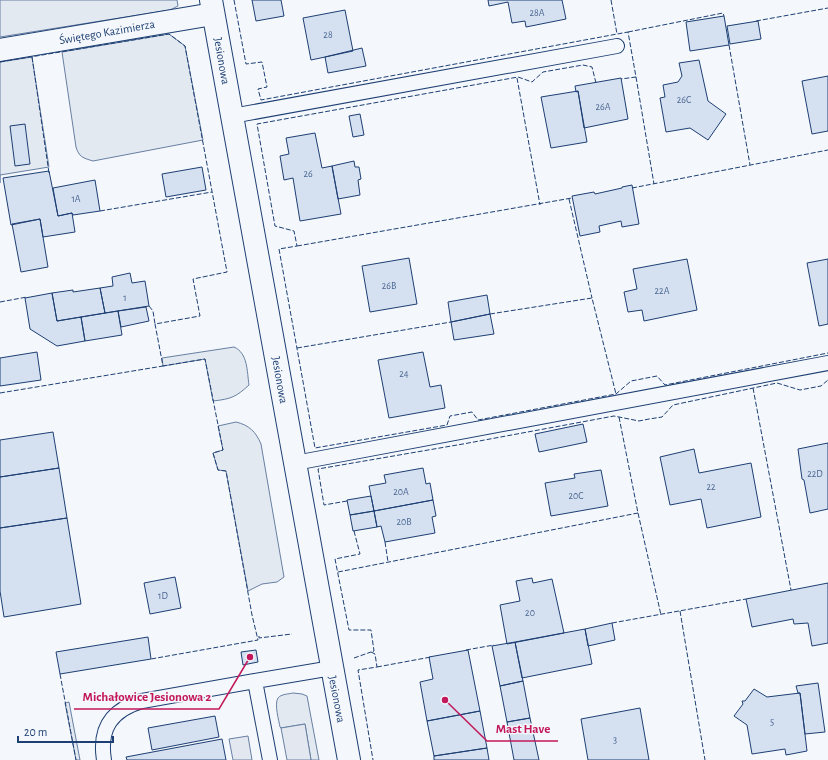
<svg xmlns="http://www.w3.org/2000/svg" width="828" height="760" viewBox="0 0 828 760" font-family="'Alegreya Sans',sans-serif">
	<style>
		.green { fill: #e3e9f0; stroke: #687fa3 }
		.parking { fill: #e3e8f0; stroke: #687fa3 }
		.building { fill: #d5e0f0; stroke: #1d3f73 }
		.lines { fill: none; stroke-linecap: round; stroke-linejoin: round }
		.lane-casing { stroke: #1d3f73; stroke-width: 16 }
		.street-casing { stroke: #1d3f73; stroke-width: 24 }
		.secondary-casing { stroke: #1d3f73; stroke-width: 24 }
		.lane { stroke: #f4f7fb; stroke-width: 14 }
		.street { stroke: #f4f7fb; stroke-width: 22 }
		.secondary { stroke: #f4f7fb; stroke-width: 22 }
		.fence { stroke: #1d3f73; stroke-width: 1; stroke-dasharray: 5 2; stroke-linecap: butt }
		.labels { text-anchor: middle; stroke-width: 3; stroke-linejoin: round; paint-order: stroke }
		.number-label { font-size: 10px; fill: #4b6792 }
		.street-label { font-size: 12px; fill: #1d3f73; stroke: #f4f7fb }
		.leader { fill: none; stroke: #c2185b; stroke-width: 1.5 }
		.callout-dot { fill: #c2185b; stroke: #f4f7fb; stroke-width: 1.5 }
		.callout-label { font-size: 13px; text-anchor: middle; font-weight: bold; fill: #c2185b; stroke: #f4f7fb; stroke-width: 3; stroke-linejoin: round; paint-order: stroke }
	</style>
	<rect width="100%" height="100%" fill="#f4f7fb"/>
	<!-- green -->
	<path class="green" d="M 0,0 L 177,0 L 178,6 L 170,10 L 0,37 Z
		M 169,34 L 185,46 L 203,140 L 93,161 C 83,158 79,157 76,147 L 62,52 Z
		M 32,57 L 49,167 L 0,175 L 0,183 L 0,62 Z
		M 234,347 C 248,353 247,372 249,385 C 236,397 231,399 213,401 L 205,359 L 163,366 L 162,358 Z
		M 236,422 C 249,425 256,432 261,444 L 284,577 L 277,582 L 262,584 L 248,591 L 226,471 L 218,470 L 213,453 L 223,450 L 218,426 Z
		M 293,693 L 302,694 L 307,696 L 319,760 L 311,760 L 305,724 L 281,728 L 280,727 C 279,721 274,704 278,698 C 281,694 289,694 293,693 Z
		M 69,702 L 80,760 L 76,760 L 65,703 Z"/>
	<!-- parking -->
	<path class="parking" d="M 305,724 L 311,760 L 287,760 L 281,728 Z
		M 248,736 L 252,760 L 233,760 L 229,739 Z"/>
	<!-- building -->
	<path class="building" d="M 252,0 L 281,0 L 284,16 L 256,21 Z
		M 488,0 L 562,0 L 566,19 L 526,27 L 525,21 L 512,23 L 508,2 L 489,6 Z
		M 345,10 L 353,51 L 311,60 L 303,18 Z
		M 724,16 L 729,45 L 690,51 L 686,22 Z
		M 758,21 L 761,39 L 730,44 L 727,26 Z
		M 362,48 L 366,66 L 328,73 L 325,57 Z
		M 699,60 L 708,101 L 726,114 L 708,140 L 690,128 L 666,132 L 660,98 L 665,97 L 663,85 L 678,82 L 682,76 L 679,63 Z
		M 828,76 L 828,131 L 812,134 L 802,81 Z
		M 621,78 L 628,119 L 584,128 L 578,91 L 576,92 L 575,86 Z
		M 578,91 L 587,142 L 551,148 L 541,97 Z
		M 360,114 L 364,135 L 353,137 L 349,116 Z
		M 25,124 L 30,164 L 15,166 L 10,126 Z
		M 315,133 L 322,168 L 332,166 L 341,214 L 300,221 L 293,178 L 284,180 L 280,156 L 289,154 L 286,138 Z
		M 354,161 L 355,167 L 359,167 L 361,179 L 358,180 L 360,195 L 338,199 L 332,166 Z
		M 202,167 L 206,190 L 166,197 L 162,174 Z
		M 49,171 L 58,216 L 72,213 L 75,232 L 43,237 L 40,219 L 11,225 L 3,178 Z
		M 95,180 L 100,211 L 73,215 L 72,213 L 58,216 L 53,188 Z
		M 632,185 L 639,224 L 622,227 L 621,221 L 599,226 L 600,232 L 580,236 L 572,196 L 594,192 L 595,194 L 622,188 L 622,187 Z
		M 40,219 L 48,267 L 21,272 L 12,224 Z
		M 409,258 L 417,304 L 370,312 L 362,266 Z
		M 687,259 L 697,310 L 644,321 L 642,310 L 628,312 L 624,292 L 637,289 L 633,269 Z
		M 828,259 L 828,324 L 819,326 L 807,263 Z
		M 130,273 L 132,283 L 145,281 L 149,306 L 105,313 L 100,288 L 113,286 L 112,277 Z
		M 100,288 L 105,313 L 57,321 L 52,293 L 73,290 L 73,292 Z
		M 52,293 L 57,321 L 81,317 L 85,341 L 57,346 L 30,329 L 25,298 Z
		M 487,295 L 490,314 L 451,322 L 448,302 Z
		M 146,307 L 149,321 L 121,327 L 118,311 Z
		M 118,311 L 122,335 L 85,341 L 81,317 Z
		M 490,314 L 494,334 L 454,340 L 451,322 Z
		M 37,352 L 41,380 L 0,386 L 0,358 Z
		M 423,352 L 430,387 L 441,385 L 445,408 L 389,418 L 378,360 Z
		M 583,424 L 587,442 L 539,452 L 535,434 Z
		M 53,432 L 59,468 L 0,477 L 0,440 Z
		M 828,443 L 828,509 L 810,513 L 804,480 L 802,479 L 798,449 Z
		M 694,449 L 699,473 L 751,463 L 761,517 L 707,528 L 701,499 L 670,505 L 660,457 Z
		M 59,468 L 67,518 L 0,528 L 0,477 Z
		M 423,468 L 426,484 L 430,483 L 433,500 L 374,511 L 369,486 L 386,483 L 384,475 Z
		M 601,470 L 608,506 L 551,516 L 545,483 L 575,478 L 574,474 Z
		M 371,496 L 374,511 L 350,515 L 347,500 Z
		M 433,500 L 436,516 L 432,517 L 435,533 L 385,542 L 381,526 L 377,527 L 374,511 Z
		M 374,511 L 377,527 L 353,531 L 350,515 Z
		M 67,518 L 81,604 L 4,617 L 0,591 L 0,528 Z
		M 175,577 L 181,608 L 150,614 L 144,583 Z
		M 532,578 L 533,583 L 552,579 L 564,633 L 507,644 L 500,605 L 520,601 L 516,581 Z
		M 828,583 L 828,643 L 812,646 L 808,623 L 794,624 L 793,619 L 752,627 L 746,599 Z
		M 612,623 L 615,640 L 588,646 L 585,629 Z
		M 585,629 L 592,664 L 522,678 L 515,642 Z
		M 148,637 L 151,659 L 60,674 L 56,652 Z
		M 515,642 L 523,681 L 500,686 L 492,646 Z
		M 256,650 L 258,662 L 243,665 L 241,652 Z
		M 468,650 L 480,711 L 427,721 L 420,682 L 433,679 L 429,657 Z
		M 523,681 L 530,718 L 507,722 L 500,686 Z
		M 818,683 L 825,732 L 805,734 L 800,693 L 798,693 L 796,686 Z
		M 754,689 L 767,697 L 800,693 L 807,751 L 786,755 L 785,749 L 752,754 L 747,725 L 734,716 L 743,704 L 742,701 L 745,701 Z
		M 640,708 L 649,760 L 588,760 L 581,719 Z
		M 480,711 L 487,748 L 434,756 L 427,721 Z
		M 215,716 L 219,737 L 152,750 L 148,728 Z
		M 530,718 L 539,760 L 514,760 L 507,722 Z
		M 222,739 L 226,760 L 127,760 L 126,757 Z
		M 487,748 L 489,760 L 434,760 L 434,756 Z"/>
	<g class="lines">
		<!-- lane casing -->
		<g class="lane-casing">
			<path id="lane" d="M 232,116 L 617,46
				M 295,463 L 828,363
				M 104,760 C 99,729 111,710 142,701 L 255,681
				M 270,760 L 255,681 L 332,668"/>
		</g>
		<!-- street casing -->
		<g class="street-casing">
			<path id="street" d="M 0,50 L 213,14"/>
		</g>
		<!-- secondary casing -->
		<g class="secondary-casing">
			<path id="secondary" d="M 211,0 L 349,760"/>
		</g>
		<!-- lane -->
		<use href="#lane" class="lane"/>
		<!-- street -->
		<use href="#street" class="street"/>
		<!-- secondary -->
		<use href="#secondary" class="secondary"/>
		<!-- fence -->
		<path class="fence" d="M 234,0 L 246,64 L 262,62 L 267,87 L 258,89 L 261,100 L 628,32 L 636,77 L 621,79
			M 611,0 L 617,34
			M 756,21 L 828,8
			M 628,32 L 723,13 L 724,16
			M 729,45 L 750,165
			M 32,57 L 49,173
			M 0,62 L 169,34 L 185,46 L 227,272 L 193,279 L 200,316 L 155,324 L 163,366 L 205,359 L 223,450 L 213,453 L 218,470 L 226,471 L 252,615 L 258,640 L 151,659
			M 636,77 L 654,184
			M 517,78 L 540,205
			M 596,83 L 592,67 L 583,65 L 543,72 L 532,82 L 518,77 L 257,124 L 275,226 L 294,231 L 297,246 L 279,249 L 315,448 L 447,425 L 450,416 L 472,412 L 478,420 L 616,394 L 631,381 L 657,376 L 665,385 L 828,353
			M 632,188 L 828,150
			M 569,199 L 592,298
			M 100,211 L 212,192
			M 297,246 L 572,198
			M 0,302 L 27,297
			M 149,306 L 153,311 L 155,324
			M 490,314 L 592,298 L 616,394
			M 297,348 L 451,322
			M 753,388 L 791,590
			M 0,393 L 163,366
			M 619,417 L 638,513 L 661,615
			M 347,501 L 324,505 L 318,469 L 463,444 L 614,416 L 639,421 L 649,419 L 662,417 L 673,405 L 777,383 L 800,390 L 821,386 L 828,380
			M 354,531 L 360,554 L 335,559 L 349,630 L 371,630 L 374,651 L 371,652 L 375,654 L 377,667 L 358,670 L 373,760
			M 385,542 L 388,562
			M 338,572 L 638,513
			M 680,611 L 705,760
			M 612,623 L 746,599
			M 259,636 L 259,638 L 292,634
			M 466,650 L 494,645
			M 354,658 L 371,652
			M 377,667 L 431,657
			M 60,674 L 76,760"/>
	</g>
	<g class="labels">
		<!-- number labels -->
		<g class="number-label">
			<text x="537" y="16">28A</text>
			<text x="328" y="38">28</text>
			<text x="684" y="103">26C</text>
			<text x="603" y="110">26A</text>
			<text x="308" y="177">26</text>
			<text x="76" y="202">1A</text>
			<text x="389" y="289">26B</text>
			<text x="662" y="294">22A</text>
			<text x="125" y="301">1</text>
			<text x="404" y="377">24</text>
			<text x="815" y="477">22D</text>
			<text x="711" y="490">22</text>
			<text x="401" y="495">20A</text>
			<text x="576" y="499">20C</text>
			<text x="404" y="525">20B</text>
			<text x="163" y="599">1D</text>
			<text x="530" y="616">20</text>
			<text x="772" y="725">5</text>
			<text x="615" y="743">3</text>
		</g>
		<!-- street labels -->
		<g class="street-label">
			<text transform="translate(107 32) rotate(-10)" y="4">Świętego Kazimierza</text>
			<text transform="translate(222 61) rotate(80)" y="4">Jesionowa</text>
			<text transform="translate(280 380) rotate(80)" y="4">Jesionowa</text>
			<text transform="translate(337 699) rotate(79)" y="4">Jesionowa</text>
		</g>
	</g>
	<!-- callouts -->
	<path class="leader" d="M250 657L219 709H74M445 700L487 741H558"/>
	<g class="callout-dot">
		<circle cx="250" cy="657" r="4"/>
		<circle cx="445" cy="700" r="4"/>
	</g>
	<g class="callout-label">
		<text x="147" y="701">Michałowice Jesionowa 2</text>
		<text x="523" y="733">Mast Have</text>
	</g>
	<!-- scale -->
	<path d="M18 736v6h95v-6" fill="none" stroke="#1d3f73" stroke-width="2"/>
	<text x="24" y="736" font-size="12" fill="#1d3f73" stroke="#f4f7fb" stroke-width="3" paint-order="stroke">20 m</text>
</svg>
